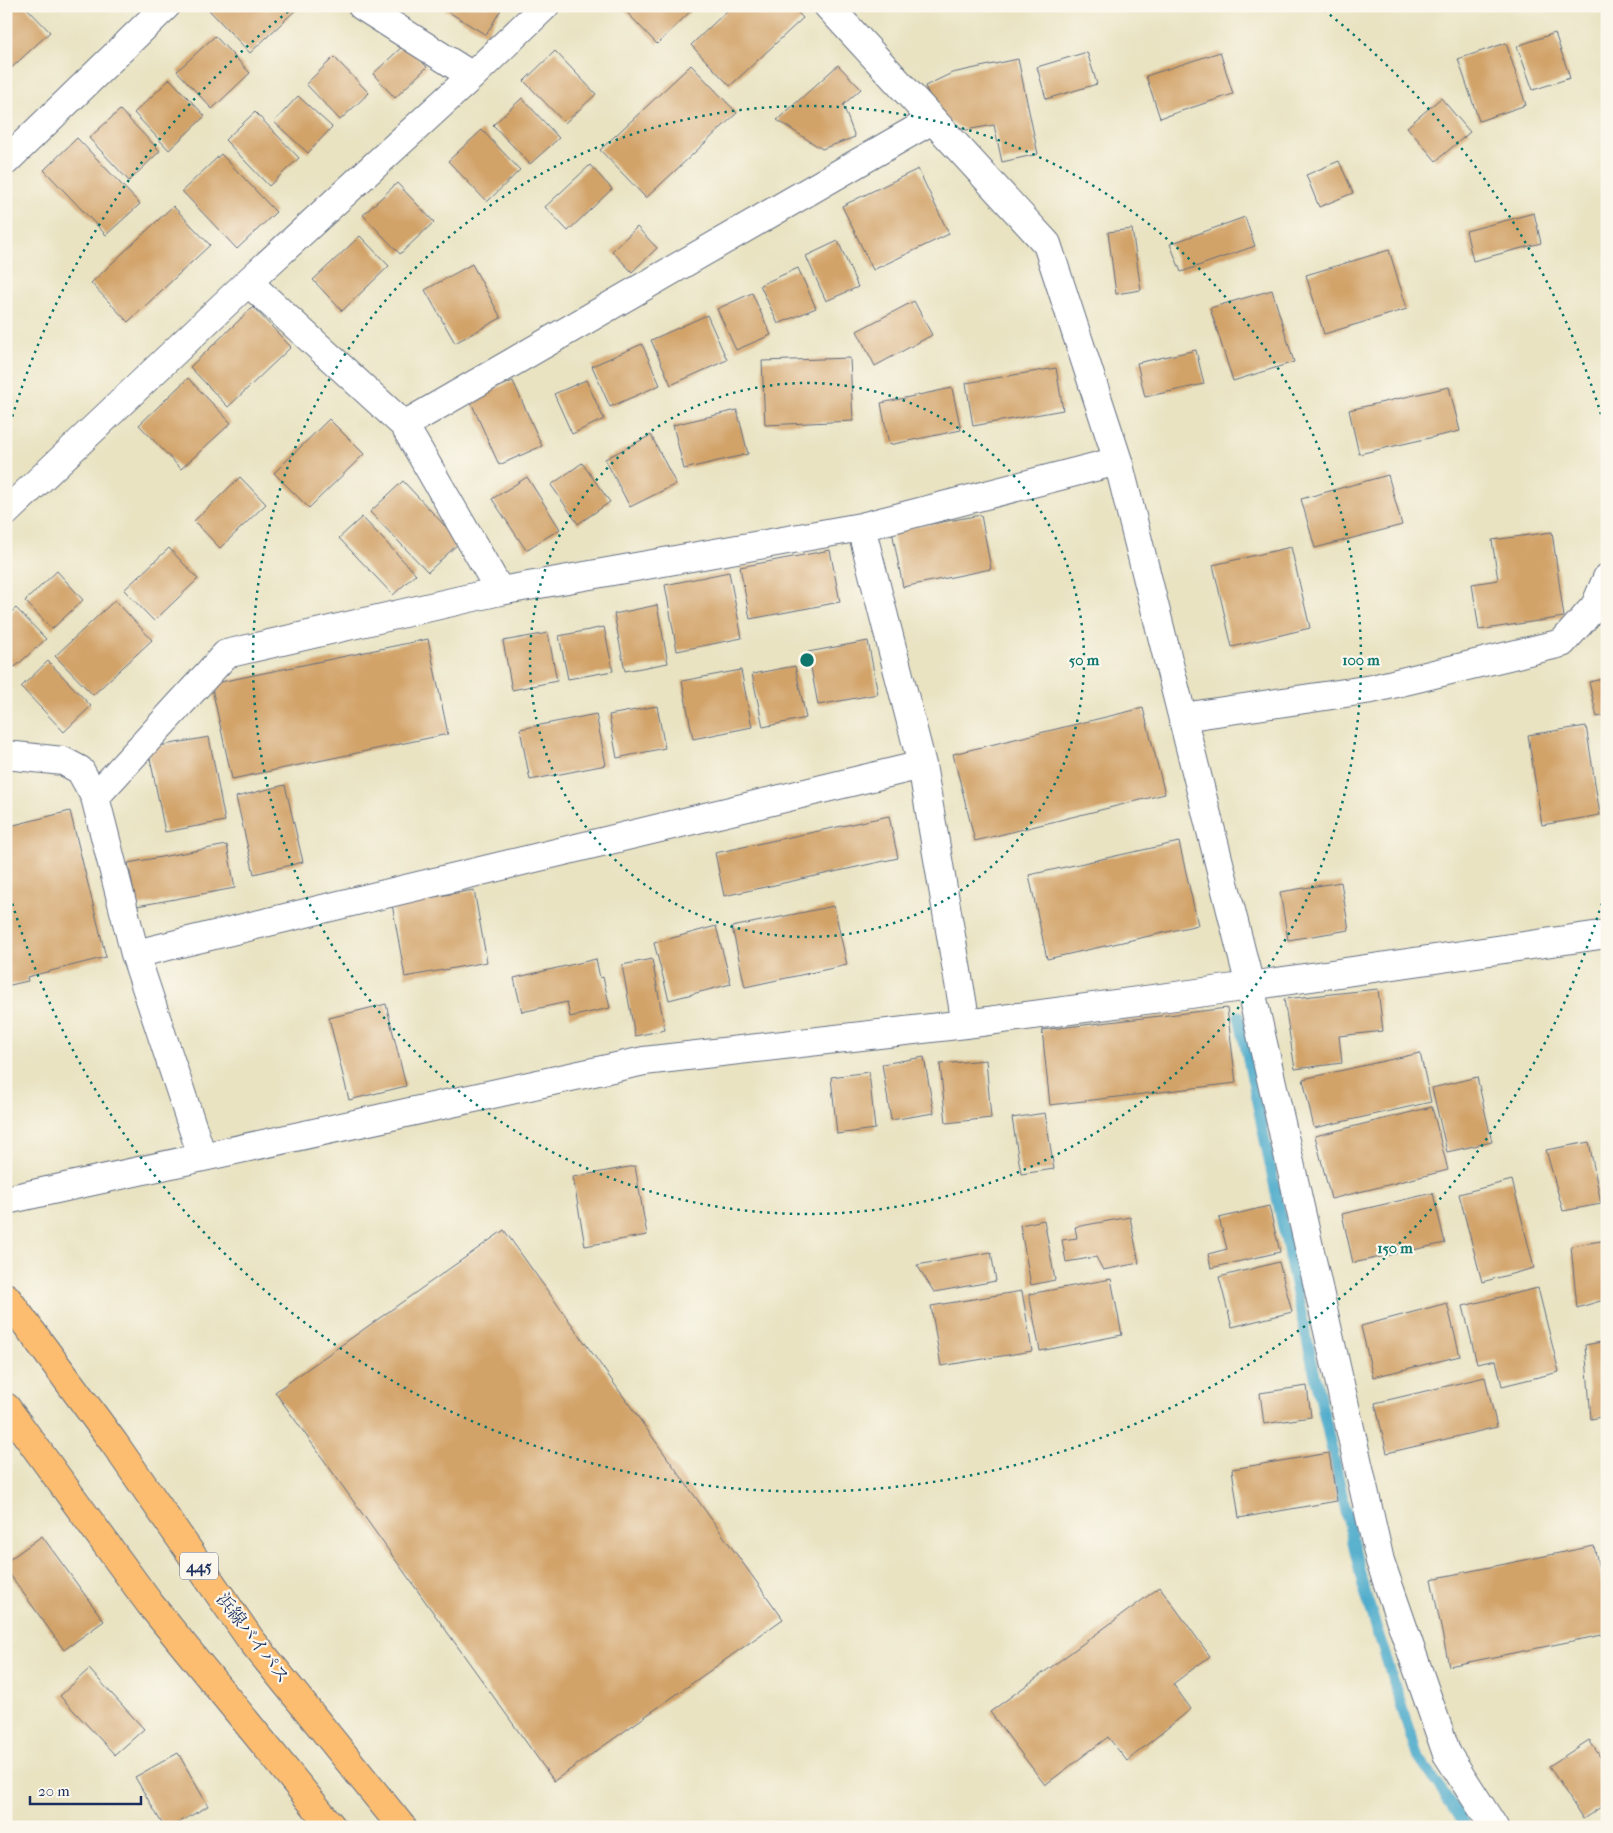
<svg xmlns="http://www.w3.org/2000/svg" width="1613" height="1833" viewBox="0 0 1613 1833" font-family="'IM FELL French Canon','Noto Serif JP',serif">
	<style>
		.lines { fill: none; stroke-linecap: round; stroke-linejoin: round }
		.stream { stroke: #4caacb; stroke-width: 11 }
		.building { fill: #d2a369 }
		.street-casing { stroke: #636e81; stroke-width: 30 }
		.highway-casing { stroke: #636e81; stroke-width: 30 }
		.street { stroke: #fff; stroke-width: 28 }
		.highway { stroke: #fcbd6f; stroke-width: 28 }
		.ring { fill: none; stroke: #0f766e; stroke-width: 2.5; stroke-dasharray: 2.5 5 }
		.labels { text-anchor: middle; stroke-width: 4.5; stroke-linejoin: round; paint-order: stroke }
		.shield { fill: #fbf7ec; stroke: #5e6b89; stroke-width: 1 }
		.shield-label { font-size: 16px; font-weight: bold; fill: #1b2f5e }
		.street-label { font-size: 18px; fill: #1b2f5e; stroke: #fbf7ec }
		.centre { fill: #0f766e; stroke: #fbf7ec; stroke-width: 2.5 }
		.ring-label { font-size: 15px; text-anchor: middle; font-weight: bold; fill: #0f766e; stroke: #fbf7ec; stroke-width: 4.5; stroke-linejoin: round; paint-order: stroke }
	</style>
	<rect width="100%" height="100%" fill="#fbf7ec"/>
	<filter id="ink" filterUnits="userSpaceOnUse"><feTurbulence type="fractalNoise" baseFrequency=".02" numOctaves="2"/><feDisplacementMap in="SourceGraphic" scale="10" xChannelSelector="R" yChannelSelector="G"/><feConvolveMatrix kernelMatrix="1 2 1 2 8 2 1 2 1" color-interpolation-filters="sRGB"/></filter>
	<filter id="wash" filterUnits="userSpaceOnUse"><feTurbulence type="fractalNoise" baseFrequency=".0096" numOctaves="4" result="noise"/><feDisplacementMap in="SourceGraphic" scale="20" xChannelSelector="R" yChannelSelector="G"/><feGaussianBlur stdDeviation="1.12" result="paint"/><feColorMatrix in="noise" values="0 0 0 0 0 0 0 0 0 0 0 0 0 0 0 0 0 1.4 0 .05"/><feComposite in="paint" operator="in"/></filter>
	<g filter="url(#wash)">
		<rect width="100%" height="100%" fill="#e9e3c2"/>
		<g class="lines">
			<!-- stream -->
			<path class="stream" d="M 1239,1016 L 1304,1327 L 1363,1586 L 1417,1755 L 1467,1827"/>
		</g>
		<g id="blocks">
			<!-- building -->
			<path class="building" d="M 13,6 L 25,6 L 50,32 L 6,73 L 6,12 Z
				M 211,6 L 300,6 L 250,53 L 208,9 Z
				M 439,6 L 503,6 L 486,35 Z
				M 621,6 L 696,6 L 657,44 Z
				M 732,6 L 791,6 L 803,18 L 730,86 L 691,45 Z
				M 1555,33 L 1570,78 L 1533,90 L 1517,46 Z
				M 215,36 L 250,73 L 212,109 L 177,71 Z
				M 1506,43 L 1526,105 L 1479,121 L 1458,59 Z
				M 405,44 L 427,67 L 395,98 L 373,74 Z
				M 555,51 L 596,94 L 565,123 L 524,81 Z
				M 1087,52 L 1097,84 L 1046,99 L 1037,67 Z
				M 1220,52 L 1233,94 L 1160,118 L 1146,76 Z
				M 334,57 L 369,93 L 340,120 L 306,84 Z
				M 1018,59 L 1038,154 L 1002,162 L 994,125 L 966,130 L 940,118 L 925,86 L 952,73 Z
				M 691,65 L 737,113 L 646,198 L 600,150 Z
				M 838,65 L 861,89 L 843,105 L 855,137 L 822,149 L 777,120 Z
				M 170,79 L 205,116 L 169,150 L 134,113 Z
				M 298,96 L 332,127 L 308,153 L 274,122 Z
				M 522,98 L 559,138 L 530,164 L 493,125 Z
				M 1441,98 L 1470,132 L 1436,161 L 1407,127 Z
				M 120,110 L 160,151 L 129,181 L 89,138 Z
				M 255,112 L 299,158 L 269,186 L 225,140 Z
				M 482,130 L 520,170 L 487,202 L 448,161 Z
				M 77,138 L 140,204 L 106,235 L 44,170 Z
				M 221,154 L 276,212 L 237,249 L 182,191 Z
				M 1339,161 L 1353,193 L 1319,207 L 1306,175 Z
				M 590,165 L 612,189 L 568,231 L 545,207 Z
				M 918,169 L 949,234 L 873,270 L 842,206 Z
				M 397,183 L 434,222 L 400,254 L 363,215 Z
				M 173,206 L 210,245 L 128,322 L 91,283 Z
				M 1534,213 L 1541,243 L 1473,261 L 1466,231 Z
				M 1245,217 L 1255,246 L 1181,272 L 1170,244 Z
				M 637,227 L 657,248 L 632,272 L 612,251 Z
				M 1132,229 L 1141,290 L 1116,294 L 1108,232 Z
				M 360,236 L 389,266 L 342,311 L 313,280 Z
				M 838,241 L 858,287 L 826,301 L 806,256 Z
				M 1389,250 L 1407,309 L 1324,334 L 1306,275 Z
				M 472,264 L 501,318 L 455,343 L 425,290 Z
				M 798,268 L 816,308 L 778,324 L 760,285 Z
				M 1272,290 L 1294,362 L 1233,381 L 1210,308 Z
				M 752,293 L 771,335 L 736,350 L 717,309 Z
				M 914,301 L 932,335 L 875,366 L 857,331 Z
				M 253,307 L 291,347 L 228,407 L 190,367 Z
				M 707,315 L 727,360 L 671,385 L 651,340 Z
				M 642,344 L 660,385 L 610,407 L 592,366 Z
				M 1196,350 L 1204,384 L 1145,397 L 1137,363 Z
				M 850,358 L 853,421 L 765,425 L 762,361 Z
				M 1056,368 L 1063,410 L 973,426 L 966,383 Z
				M 188,378 L 231,423 L 181,469 L 139,425 Z
				M 586,380 L 604,419 L 572,434 L 554,394 Z
				M 513,381 L 542,446 L 499,465 L 470,400 Z
				M 1449,387 L 1460,431 L 1359,454 L 1349,410 Z
				M 952,388 L 961,430 L 889,445 L 881,403 Z
				M 737,410 L 748,454 L 684,469 L 673,425 Z
				M 329,419 L 364,454 L 309,508 L 274,473 Z
				M 651,435 L 676,484 L 630,507 L 605,459 Z
				M 582,463 L 610,502 L 578,524 L 551,485 Z
				M 1388,475 L 1402,525 L 1315,548 L 1301,499 Z
				M 240,477 L 266,504 L 220,548 L 194,521 Z
				M 527,477 L 560,529 L 526,550 L 492,499 Z
				M 403,481 L 460,542 L 428,572 L 370,512 Z
				M 981,515 L 991,569 L 903,587 L 892,531 Z
				M 362,517 L 416,574 L 393,595 L 339,538 Z
				M 1552,532 L 1564,617 L 1479,630 L 1472,584 L 1498,580 L 1492,540 Z
				M 1291,547 L 1310,628 L 1232,647 L 1213,565 Z
				M 169,548 L 198,579 L 154,621 L 124,590 Z
				M 830,550 L 840,602 L 750,619 L 740,567 Z
				M 57,571 L 83,600 L 52,629 L 25,601 Z
				M 729,572 L 742,638 L 677,651 L 665,585 Z
				M 115,600 L 152,640 L 93,695 L 55,656 Z
				M 657,605 L 668,663 L 625,671 L 614,614 Z
				M 16,608 L 46,639 L 15,667 L 6,657 L 6,617 Z
				M 604,627 L 613,671 L 568,679 L 559,636 Z
				M 548,633 L 557,681 L 512,690 L 503,641 Z
				M 428,639 L 448,734 L 232,779 L 211,684 Z
				M 868,641 L 878,694 L 818,705 L 808,652 Z
				M 48,661 L 91,706 L 64,732 L 21,687 Z
				M 795,666 L 806,718 L 763,727 L 752,674 Z
				M 741,670 L 752,727 L 693,739 L 682,681 Z
				M 1607,678 L 1607,715 L 1597,717 L 1589,682 Z
				M 657,706 L 665,748 L 617,758 L 609,715 Z
				M 1143,708 L 1165,794 L 975,841 L 953,754 Z
				M 596,714 L 606,765 L 530,780 L 520,729 Z
				M 1586,726 L 1600,815 L 1542,825 L 1528,735 Z
				M 209,737 L 225,821 L 165,832 L 148,748 Z
				M 285,785 L 303,862 L 254,874 L 236,797 Z
				M 70,811 L 106,957 L 27,977 L 28,981 L 6,986 L 6,827 Z
				M 889,816 L 898,858 L 724,896 L 715,853 Z
				M 1179,842 L 1198,925 L 1047,959 L 1029,875 Z
				M 227,845 L 235,888 L 137,906 L 128,863 Z
				M 1341,882 L 1349,930 L 1288,940 L 1280,892 Z
				M 474,890 L 487,962 L 405,977 L 392,904 Z
				M 834,906 L 847,965 L 745,987 L 732,927 Z
				M 716,926 L 731,984 L 669,1000 L 654,943 Z
				M 596,959 L 600,978 L 603,977 L 610,1008 L 570,1017 L 567,1002 L 522,1012 L 514,978 Z
				M 652,959 L 665,1030 L 635,1036 L 622,965 Z
				M 1378,989 L 1383,1031 L 1339,1036 L 1342,1063 L 1295,1069 L 1284,999 Z
				M 386,1004 L 406,1086 L 349,1100 L 329,1018 Z
				M 1227,1008 L 1236,1083 L 1050,1105 L 1042,1030 Z
				M 1420,1053 L 1431,1102 L 1314,1128 L 1303,1079 Z
				M 924,1057 L 934,1113 L 891,1120 L 882,1064 Z
				M 986,1060 L 991,1118 L 946,1123 L 940,1064 Z
				M 869,1072 L 875,1129 L 837,1134 L 831,1077 Z
				M 1477,1077 L 1492,1142 L 1447,1152 L 1432,1088 Z
				M 1432,1107 L 1448,1170 L 1331,1199 L 1315,1136 Z
				M 1045,1113 L 1054,1169 L 1021,1174 L 1012,1118 Z
				M 1589,1142 L 1601,1204 L 1563,1211 L 1546,1150 Z
				M 635,1166 L 647,1235 L 585,1246 L 573,1177 Z
				M 1512,1180 L 1534,1268 L 1482,1282 L 1459,1194 Z
				M 1433,1193 L 1445,1243 L 1353,1263 L 1342,1214 Z
				M 1269,1206 L 1280,1252 L 1211,1268 L 1208,1254 L 1227,1249 L 1219,1218 Z
				M 1130,1217 L 1139,1263 L 1103,1270 L 1096,1257 L 1066,1262 L 1062,1240 L 1077,1238 L 1075,1227 Z
				M 1044,1220 L 1055,1280 L 1031,1285 L 1020,1225 Z
				M 504,1230 L 783,1619 L 554,1781 L 275,1392 Z
				M 1607,1240 L 1607,1299 L 1577,1308 L 1571,1246 Z
				M 991,1252 L 996,1281 L 934,1292 L 917,1265 Z
				M 1279,1262 L 1292,1312 L 1232,1327 L 1219,1277 Z
				M 1111,1279 L 1122,1335 L 1040,1351 L 1029,1294 Z
				M 1538,1288 L 1559,1372 L 1502,1386 L 1496,1360 L 1477,1364 L 1463,1306 Z
				M 1022,1291 L 1032,1351 L 941,1366 L 931,1306 Z
				M 1447,1303 L 1460,1356 L 1373,1377 L 1361,1326 Z
				M 1607,1341 L 1607,1416 L 1591,1419 L 1585,1345 Z
				M 1485,1377 L 1497,1427 L 1387,1453 L 1375,1403 Z
				M 1307,1386 L 1311,1417 L 1264,1424 L 1260,1393 Z
				M 1329,1453 L 1337,1501 L 1239,1518 L 1232,1469 Z
				M 42,1536 L 104,1621 L 64,1650 L 6,1569 L 6,1562 Z
				M 1594,1546 L 1607,1605 L 1607,1634 L 1449,1666 L 1431,1579 Z
				M 1160,1587 L 1210,1656 L 1173,1684 L 1191,1709 L 1127,1761 L 1108,1737 L 1045,1785 L 990,1712 Z
				M 89,1669 L 144,1729 L 115,1755 L 60,1696 Z
				M 1589,1740 L 1607,1767 L 1607,1803 L 1583,1819 L 1549,1766 Z
				M 178,1753 L 208,1806 L 171,1827 L 164,1827 L 135,1777 Z"/>
		</g>
	</g>
	<g filter="url(#ink)">
		<use href="#blocks" fill-opacity="0" stroke="#636e81" stroke-width="1"/>
		<g class="lines">
			<!-- street casing -->
			<g class="street-casing">
				<path id="street" d="M 362,6 L 472,76
					M 828,6 L 1047,244 L 1118,461 L 1250,986 L 1380,1561 L 1447,1754 L 1494,1827
					M 6,161 L 166,6
					M 248,282 L 404,425 L 500,591
					M 404,425 L 932,120
					M 6,512 L 248,282 L 472,76 L 545,6
					M 861,527 L 922,765 L 966,1024
					M 1183,717 L 1372,689 L 1562,643 L 1595,606 L 1607,578
					M 6,755 L 63,761 L 80,770 L 95,797 L 135,954 L 202,1156
					M 95,797 L 226,654 L 500,591 L 861,527 L 1118,461
					M 135,954 L 922,765
					M 6,1200 L 644,1061 L 966,1024 L 1250,986 L 1607,934"/>
			</g>
			<!-- highway casing -->
			<g class="highway-casing">
				<path id="highway" d="M 6,1297 L 114,1443 L 251,1640 L 402,1827
					M 6,1407 L 150,1604 L 332,1827"/>
			</g>
			<!-- street -->
			<use href="#street" class="street"/>
			<!-- highway -->
			<use href="#highway" class="highway"/>
		</g>
	</g>
	<!-- distance rings -->
	<g class="ring">
		<circle cx="807" cy="660" r="277"/>
		<circle cx="807" cy="660" r="554"/>
		<path d="M1606 889A831 831 0 0 1 8 889M8 431A831 831 0 0 1 290 10M1324 10A831 831 0 0 1 1606 431"/>
	</g>
	<g class="labels">
		<!-- shield labels -->
		<rect class="shield" x="180" y="1552.5" width="38" height="27" rx="4"/>
		<g class="shield-label">
			<text x="199" y="1572">445</text>
		</g>
		<!-- street labels -->
		<g class="street-label">
			<text transform="translate(253 1638) rotate(53)" y="6">浜線バイパス</text>
		</g>
	</g>
	<circle cx="807" cy="660" r="8" class="centre"/>
	<g class="ring-label">
		<text x="1084" y="665">50 m</text>
		<text x="1361" y="665">100 m</text>
		<text x="1395" y="1253">150 m</text>
	</g>
	<!-- margin -->
	<rect width="1613" height="1833" fill="none" stroke="#fbf7ec" stroke-width="25"/>
	<!-- scale -->
	<path d="M30 1796v8h111v-8" fill="none" stroke="#1b2f5e" stroke-width="2.5"/>
	<text x="38" y="1796" font-size="15" fill="#1b2f5e" stroke="#fbf7ec" stroke-width="4" paint-order="stroke">20 m</text>
</svg>
